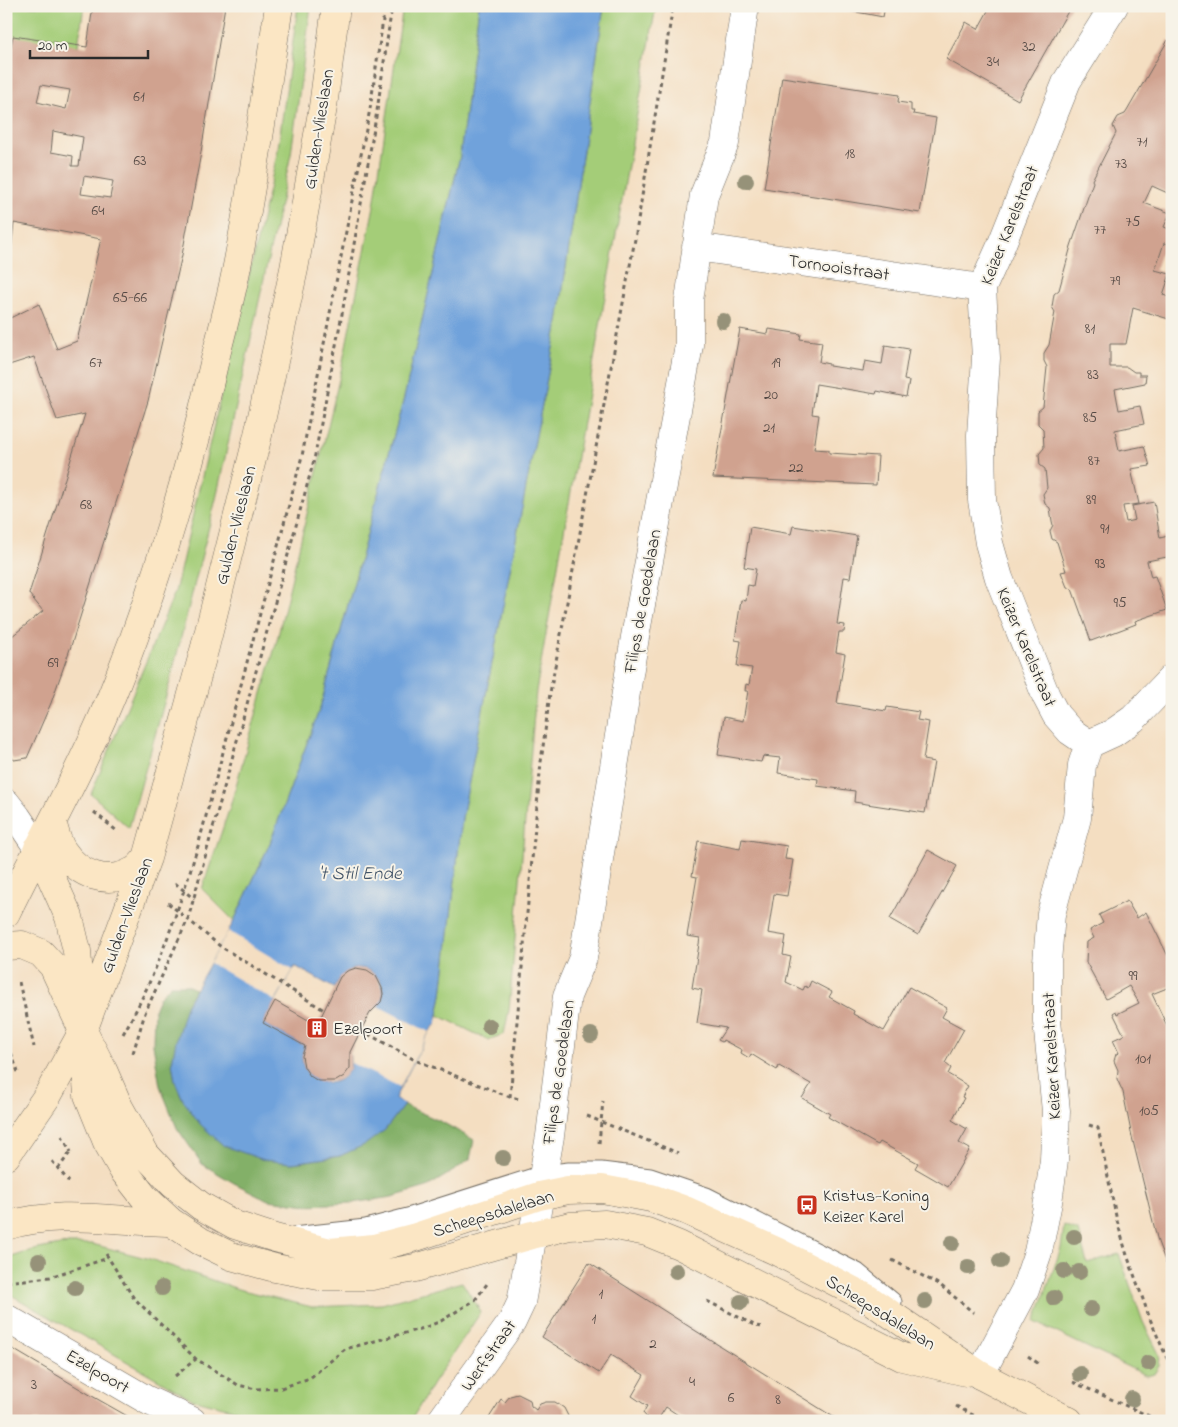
<svg xmlns="http://www.w3.org/2000/svg" width="1178" height="1427" viewBox="0 0 1178 1427" font-family="'Indie Flower',sans-serif">
	<style>
		.green { fill: #a4cd78; stroke: #687c52 }
		.forest { fill: #83b068; stroke: #576e4a }
		.water { fill: #70a2db; stroke: #4e6683; fill-rule: evenodd }
		.pier { fill: #f4dec1 }
		.building { fill: #d0a28f; fill-rule: evenodd }
		.lines { fill: none; stroke-linecap: round; stroke-linejoin: round }
		.service-casing { stroke: #716a60; stroke-width: 21 }
		.minor-casing { stroke: #716a60; stroke-width: 29 }
		.secondary-casing { stroke: #716a60; stroke-width: 29 }
		.path { stroke: #716a60; stroke-width: 3; stroke-dasharray: 4 4; stroke-linecap: butt }
		.service { stroke: #fff; stroke-width: 19 }
		.minor { stroke: #fff; stroke-width: 28 }
		.secondary { stroke: #fbe6c4; stroke-width: 28 }
		.tree { fill: #969279 }
		.labels { text-anchor: middle; stroke-width: 4; stroke-linejoin: round; paint-order: stroke }
		.number-label { font-size: 15px; fill: #544944 }
		.street-label { font-size: 18px; fill: #2b2b2b; stroke: #f7f3e8 }
		.poi-label { font-size: 18px; fill: #2b2b2b; stroke: #f7f3e8; text-anchor: start }
		.water-label { font-size: 19px; font-style: italic; fill: #435569; stroke: #f7f3e8 }
	</style>
	<rect width="100%" height="100%" fill="#f7f3e8"/>
	<filter id="ink" filterUnits="userSpaceOnUse"><feTurbulence type="fractalNoise" baseFrequency=".02" numOctaves="2"/><feDisplacementMap in="SourceGraphic" scale="10" xChannelSelector="R" yChannelSelector="G"/><feConvolveMatrix kernelMatrix="1 2 1 2 8 2 1 2 1" color-interpolation-filters="sRGB"/></filter>
	<filter id="wash" filterUnits="userSpaceOnUse"><feTurbulence type="fractalNoise" baseFrequency=".0096" numOctaves="4" result="noise"/><feDisplacementMap in="SourceGraphic" scale="20" xChannelSelector="R" yChannelSelector="G"/><feGaussianBlur stdDeviation="1.12" result="paint"/><feColorMatrix in="noise" values="0 0 0 0 0 0 0 0 0 0 0 0 0 0 0 0 0 1.4 0 .05"/><feComposite in="paint" operator="in"/></filter>
	<g filter="url(#wash)">
		<rect width="100%" height="100%" fill="#f4dec1"/>
		<!-- green -->
		<path class="green" d="M 6,6 L 84,6 L 78,46 L 6,70 Z
			M 298,6 L 311,6 L 291,154 L 216,499 L 168,689 L 129,828 L 91,794 L 175,592 L 277,155 Z
			M 403,6 L 479,6 L 460,156 L 404,398 L 320,708 L 270,843 L 234,921 L 202,889 L 230,807 L 277,640 L 341,371 L 374,206 Z
			M 604,6 L 656,6 L 536,691 L 509,1010 L 504,1034 L 488,1040 L 438,1015 L 442,995 L 462,818 L 558,322 Z
			M 1064,1226 L 1078,1231 L 1087,1263 L 1119,1254 L 1143,1322 L 1160,1356 L 1159,1366 L 1154,1374 L 1147,1376 L 1035,1322 L 1061,1248 Z
			M 66,1244 L 92,1244 L 150,1259 L 238,1289 L 312,1307 L 382,1304 L 462,1282 L 481,1312 L 434,1382 L 413,1417 L 405,1421 L 278,1421 L 192,1399 L 6,1292 L 6,1259 L 33,1250 Z"/>
		<!-- forest -->
		<path class="forest" d="M 171,985 L 187,985 L 195,989 L 186,1006 L 172,1062 L 175,1081 L 183,1100 L 292,1163 L 340,1156 L 385,1130 L 404,1105 L 442,1122 L 474,1140 L 470,1159 L 455,1170 L 427,1187 L 392,1197 L 352,1203 L 308,1205 L 268,1200 L 234,1183 L 202,1164 L 177,1128 L 160,1086 L 153,1044 L 154,1010 L 160,996 Z"/>
		<!-- water -->
		<path class="water" d="M 479,6 L 604,6 L 558,322 L 462,818 L 442,995 L 436,1024 L 429,1032 L 395,1098 L 404,1105 L 385,1130 L 366,1144 L 340,1156 L 292,1163 L 264,1160 L 224,1146 L 200,1124 L 183,1100 L 175,1081 L 172,1062 L 176,1041 L 186,1006 L 234,921 L 270,843 L 320,708 L 404,398 L 460,156 ZM 295,966 L 334,988 C 338,980 343,972 352,969 C 367,964 384,978 383,993 C 382,1004 374,1007 369,1015 C 365,1021 351,1046 350,1052 C 350,1058 352,1062 350,1068 C 337,1098 290,1078 305,1046 L 263,1023 Z"/>
		<!-- pier -->
		<path class="pier" d="M 228,931 L 293,970 L 275,1001 L 210,963 Z
			M 378,1006 L 429,1032 L 400,1087 L 351,1063 L 350,1052 L 361,1030 L 370,1013 Z"/>
		<g id="blocks">
			<!-- building -->
			<path class="building" d="M 93,6 L 225,6 L 200,158 L 182,255 L 148,401 L 71,646 L 51,703 L 27,758 L 14,760 L 6,751 L 6,641 L 43,611 L 29,594 L 85,414 L 57,420 L 34,357 L 6,366 L 6,320 L 39,304 L 57,349 L 77,341 L 101,239 L 14,223 L 8,280 L 6,280 L 6,70 L 13,36 L 87,47 ZM 41,85 L 70,90 L 66,109 L 37,102 ZM 53,131 L 83,137 L 79,166 L 72,166 L 73,156 L 51,152 ZM 84,176 L 113,181 L 110,198 L 81,194 Z
				M 825,6 L 885,6 L 883,17 Z
				M 984,6 L 1071,6 L 1018,100 L 946,59 L 966,22 L 978,29 L 989,9 Z
				M 1168,40 L 1172,43 L 1172,195 L 1152,186 L 1144,203 L 1170,213 L 1164,227 L 1172,230 L 1172,245 L 1164,243 L 1155,270 L 1170,274 L 1163,295 L 1172,298 L 1172,320 L 1133,308 L 1126,344 L 1110,344 L 1110,367 L 1127,367 L 1134,372 L 1139,372 L 1139,375 L 1146,375 L 1145,383 L 1115,389 L 1119,410 L 1140,406 L 1144,424 L 1115,430 L 1119,451 L 1144,446 L 1150,466 L 1131,469 L 1139,504 L 1123,506 L 1126,522 L 1135,520 L 1132,506 L 1154,502 L 1160,538 L 1172,535 L 1172,556 L 1147,561 L 1151,577 L 1155,576 L 1167,610 L 1135,621 L 1136,624 L 1091,641 L 1072,589 L 1067,587 L 1061,572 L 1066,571 L 1057,542 L 1052,539 L 1050,531 L 1053,525 L 1052,521 L 1050,508 L 1045,504 L 1043,494 L 1047,488 L 1045,469 L 1040,465 L 1039,454 L 1044,448 L 1043,429 L 1038,424 L 1038,411 L 1043,407 L 1047,367 L 1044,361 L 1044,353 L 1049,345 L 1055,312 L 1052,307 L 1054,294 L 1059,290 L 1071,246 L 1093,182 L 1092,180 L 1116,133 L 1113,126 L 1118,117 L 1125,114 L 1127,111 Z
				M 782,77 L 899,95 L 898,102 L 911,104 L 911,111 L 914,111 L 913,114 L 936,118 L 920,213 L 764,188 Z
				M 740,329 L 768,334 L 769,329 L 801,334 L 800,339 L 822,342 L 819,362 L 829,364 L 829,366 L 863,371 L 865,361 L 882,364 L 885,345 L 909,349 L 904,380 L 909,381 L 906,397 L 877,391 L 876,394 L 816,384 L 812,414 L 819,415 L 814,449 L 829,450 L 829,453 L 878,456 L 876,485 L 713,478 Z
				M 793,526 L 857,536 L 850,578 L 844,577 L 837,624 L 845,625 L 844,632 L 839,632 L 836,652 L 845,654 L 837,703 L 886,711 L 887,707 L 919,712 L 917,720 L 929,722 L 923,760 L 934,762 L 925,813 L 854,802 L 855,791 L 817,786 L 818,779 L 778,773 L 780,758 L 763,756 L 761,762 L 718,755 L 724,717 L 743,721 L 748,691 L 745,691 L 746,684 L 749,685 L 752,668 L 737,666 L 741,641 L 735,640 L 741,600 L 746,601 L 748,585 L 753,586 L 756,569 L 744,567 L 750,527 L 791,534 Z
				M 742,839 L 787,846 L 785,859 L 793,860 L 787,896 L 774,894 L 768,933 L 786,936 L 783,955 L 791,957 L 786,982 L 803,990 L 805,986 L 808,988 L 811,981 L 832,992 L 829,997 L 854,1011 L 853,1014 L 884,1031 L 909,987 L 947,1008 L 942,1017 L 964,1029 L 945,1063 L 951,1068 L 948,1074 L 968,1086 L 962,1097 L 964,1098 L 952,1120 L 967,1129 L 959,1143 L 970,1149 L 948,1187 L 915,1168 L 918,1163 L 880,1142 L 878,1145 L 874,1143 L 828,1117 L 830,1114 L 802,1098 L 811,1084 L 779,1066 L 777,1070 L 751,1054 L 749,1058 L 741,1053 L 742,1050 L 723,1040 L 722,1042 L 718,1040 L 726,1028 L 697,1023 L 702,990 L 692,988 L 700,938 L 687,936 L 697,877 L 692,876 L 698,841 L 740,849 Z
				M 928,850 L 957,866 L 918,935 L 890,919 Z
				M 1127,901 L 1137,918 L 1146,912 L 1172,964 L 1172,986 L 1152,994 L 1169,1030 L 1172,1029 L 1172,1279 L 1158,1242 L 1132,1137 L 1123,1092 L 1117,1079 L 1118,1070 L 1114,1061 L 1116,1054 L 1119,1053 L 1113,1040 L 1124,1035 L 1113,1013 L 1116,1011 L 1117,1014 L 1139,1003 L 1129,986 L 1106,999 L 1086,962 L 1087,942 L 1094,938 L 1090,930 L 1103,923 L 1099,915 Z
				M 356,968 L 367,970 L 376,976 L 382,988 L 383,994 L 381,1002 L 370,1013 L 361,1030 L 350,1052 L 350,1068 L 344,1076 L 336,1081 L 318,1081 L 310,1076 L 304,1067 L 302,1056 L 305,1046 L 263,1023 L 275,1001 L 317,1025 L 340,977 L 347,971 Z
				M 589,1263 L 696,1331 L 840,1421 L 687,1421 L 666,1407 L 657,1421 L 650,1421 L 643,1413 L 647,1406 L 632,1396 L 644,1375 L 611,1355 L 599,1373 L 542,1337 Z
				M 6,1345 L 92,1396 L 136,1421 L 6,1421 Z
				M 518,1394 L 530,1400 L 531,1406 L 536,1410 L 540,1404 L 546,1402 L 555,1402 L 564,1408 L 568,1416 L 567,1421 L 487,1421 L 501,1399 L 505,1402 L 510,1396 Z"/>
		</g>
	</g>
	<g filter="url(#ink)">
		<use href="#blocks" fill-opacity="0" stroke="#716a60" stroke-width="1"/>
		<g class="lines">
			<!-- service casing -->
			<g class="service-casing">
				<path id="service" d="M 293,1237 L 366,1229 L 408,1218 L 543,1175 L 569,1172 L 601,1172 L 650,1178 L 706,1197 L 857,1273 L 892,1302"/>
			</g>
			<!-- minor casing -->
			<g class="minor-casing">
				<path id="minor" d="M 696,247 L 982,288
					M 1089,744 L 1113,733 L 1133,719 L 1172,678
					M 6,803 L 17,817 L 38,848
					M 6,1318 L 147,1400 L 192,1421
					M 980,1375 L 1025,1290 L 1038,1252 L 1048,1202 L 1054,1160 L 1056,1111 L 1047,1021 L 1047,962 L 1051,914 L 1077,818 L 1082,765 L 1089,744 L 1070,731 L 1056,715 L 1046,696 L 999,578 L 989,543 L 982,500 L 981,435 L 986,358 L 982,288 L 1001,246 L 1067,81 L 1114,6
					M 441,1421 L 512,1322 L 521,1303 L 550,1136 L 567,996 L 583,958 L 635,637 L 689,345 L 689,301 L 704,195 L 725,143 L 745,6"/>
			</g>
			<!-- secondary casing -->
			<g class="secondary-casing">
				<path id="secondary" d="M 52,822 C 55,831 57,843 63,851 C 79,875 107,886 133,871 C 138,869 143,862 147,858
					M 38,848 L 69,917 L 77,951 L 88,1095 L 107,1142 L 123,1170 L 144,1197 L 171,1222 L 200,1241 L 231,1256 L 275,1268 L 319,1276 L 372,1276 L 415,1268 L 532,1235 L 570,1226 L 605,1224 L 647,1232 L 679,1245 L 902,1357 L 966,1372
					M 6,913 C 44,835 87,760 118,680 C 160,574 191,465 216,355 C 224,324 232,293 238,261 C 254,177 266,91 279,6
					M 6,946 L 22,945 L 41,953 L 53,966 L 83,1031 L 103,1070 L 119,1107 L 146,1155 L 173,1184 L 201,1206 L 235,1225 L 275,1238 L 330,1252 L 374,1248 L 416,1237 L 539,1196 L 568,1190 L 602,1189 L 651,1198 L 685,1210 L 776,1251 L 867,1298 L 980,1375 L 1069,1421
					M 6,1156 L 48,1095 L 83,1031 L 147,858 L 205,647 L 258,435 L 294,269 L 323,107 L 336,6
					M 6,1226 C 62,1209 114,1222 171,1222"/>
			</g>
			<!-- path -->
			<path class="path" d="M 94,812 L 118,832
				M 175,883 L 194,899
				M 168,903 L 220,946 L 324,1010
				M 19,982 L 34,1047
				M 361,1030 L 415,1060 L 510,1097 L 520,1099
				M 123,1034 C 157,976 178,910 198,846 L 302,456 L 370,109 L 385,6
				M 6,1038 L 19,1075
				M 133,1053 L 145,1013 L 188,919 L 314,460 L 342,314 L 377,111 L 392,6
				M 510,1097 L 541,762 L 550,693 L 635,239 L 673,6
				M 587,1116 L 678,1153
				M 1089,1125 L 1098,1128 L 1117,1221 L 1126,1252 L 1150,1319 L 1169,1363 L 1172,1376
				M 62,1136 L 71,1152
				M 599,1143 L 603,1101
				M 52,1161 L 69,1182
				M 58,1169 L 71,1151
				M 106,1254 L 133,1297 L 196,1359 L 238,1385 L 256,1389 L 281,1388 L 310,1378 L 345,1349 L 424,1328 L 441,1321 L 475,1300 L 487,1284
				M 892,1260 L 940,1285 L 974,1313
				M 7,1282 L 50,1277 L 108,1258
				M 707,1301 L 756,1326 L 762,1327
				M 1028,1356 L 1039,1364
				M 175,1376 L 196,1359
				M 1073,1382 L 1160,1421
				M 956,1406 L 984,1421"/>
			<!-- service -->
			<use href="#service" class="service"/>
			<!-- minor -->
			<use href="#minor" class="minor"/>
			<!-- secondary -->
			<use href="#secondary" class="secondary"/>
		</g>
		<!-- trees -->
		<g class="tree">
			<circle cx="746" cy="181" r="8"/>
			<circle cx="723" cy="321" r="8"/>
			<circle cx="489" cy="1026" r="8"/>
			<circle cx="591" cy="1035" r="8"/>
			<circle cx="503" cy="1158" r="8"/>
			<circle cx="1074" cy="1237" r="8"/>
			<circle cx="952" cy="1243" r="8"/>
			<circle cx="39" cy="1261" r="8"/>
			<circle cx="1000" cy="1261" r="8"/>
			<circle cx="968" cy="1267" r="8"/>
			<circle cx="676" cy="1271" r="8"/>
			<circle cx="1064" cy="1271" r="8"/>
			<circle cx="1079" cy="1272" r="8"/>
			<circle cx="75" cy="1288" r="8"/>
			<circle cx="162" cy="1288" r="8"/>
			<circle cx="1054" cy="1298" r="8"/>
			<circle cx="925" cy="1301" r="8"/>
			<circle cx="741" cy="1302" r="8"/>
			<circle cx="1091" cy="1309" r="8"/>
			<circle cx="1148" cy="1363" r="8"/>
			<circle cx="1080" cy="1374" r="8"/>
			<circle cx="1132" cy="1399" r="8"/>
		</g>
	</g>
	<!-- icons -->
	<defs>
		<g id="building-square" transform="scale(1.125)"><rect x="-9" y="-9" width="18" height="18" rx="4" fill="#c8321e" stroke="#f7f3e8"/><path d="M-4-6H4V6H1V3H-1V6H-4ZM-2.5-4.3h1.7v1.8h-1.7ZM.8-4.3h1.7v1.8H.8ZM-2.5-1h1.7V.8h-1.7ZM.8-1h1.7V.8H.8Z" fill="#fff"/></g>
		<g id="bus-square" transform="scale(1.125)"><rect x="-9" y="-9" width="18" height="18" rx="4" fill="#c8321e" stroke="#f7f3e8"/><path d="M-5-6H5V4H4V6H2V4H-2V6H-4V4H-5ZM-3.5-4V0h7V-4ZM-3.5 1.2v1.5H-2V1.2ZM2 1.2v1.5H3.5V1.2Z" fill="#fff"/></g>
	</defs>
	<g fill-rule="evenodd">
		<use href="#building-square" x="317" y="1028"/>
		<use href="#bus-square" x="807" y="1205"/>
	</g>
	<g class="labels">
		<!-- number labels -->
		<g class="number-label">
			<text x="1029" y="51">32</text>
			<text x="993" y="66">34</text>
			<text x="139" y="101">61</text>
			<text x="1142" y="146">71</text>
			<text x="850" y="158">18</text>
			<text x="140" y="165">63</text>
			<text x="1121" y="168">73</text>
			<text x="98" y="215">64</text>
			<text x="1133" y="226">75</text>
			<text x="1100" y="234">77</text>
			<text x="1115" y="285">79</text>
			<text x="130" y="302">65-66</text>
			<text x="1090" y="333">81</text>
			<text x="96" y="367">67</text>
			<text x="776" y="367">19</text>
			<text x="1093" y="379">83</text>
			<text x="771" y="399">20</text>
			<text x="1090" y="422">85</text>
			<text x="769" y="432">21</text>
			<text x="1094" y="465">87</text>
			<text x="796" y="472">22</text>
			<text x="1091" y="504">89</text>
			<text x="86" y="509">68</text>
			<text x="1105" y="533">91</text>
			<text x="1100" y="568">93</text>
			<text x="1120" y="607">95</text>
			<text x="53" y="667">69</text>
			<text x="1133" y="980">99</text>
			<text x="1143" y="1063">101</text>
			<text x="1149" y="1115">105</text>
			<text x="601" y="1298">1</text>
			<text x="594" y="1323">1</text>
			<text x="653" y="1348">2</text>
			<text x="692" y="1386">4</text>
			<text x="34" y="1389">3</text>
			<text x="731" y="1402">6</text>
			<text x="778" y="1404">8</text>
		</g>
		<!-- street labels -->
		<g class="street-label">
			<text transform="translate(318 129) rotate(-81)" y="6">Gulden-Vlieslaan</text>
			<text transform="translate(1009 225) rotate(-68)" y="6">Keizer Karelstraat</text>
			<text transform="translate(839 267) rotate(8)" y="6">Tornooistraat</text>
			<text transform="translate(235 525) rotate(-76)" y="6">Gulden-Vlieslaan</text>
			<text transform="translate(642 601) rotate(-80)" y="6">Filips de Goedelaan</text>
			<text transform="translate(1027 647) rotate(67)" y="6">Keizer Karelstraat</text>
			<text transform="translate(126 915) rotate(-70)" y="6">Gulden-Vlieslaan</text>
			<text transform="translate(1051 1056) rotate(-93)" y="6">Keizer Karelstraat</text>
			<text transform="translate(558 1072) rotate(-82)" y="6">Filips de Goedelaan</text>
			<text transform="translate(493 1213) rotate(-17)" y="6">Scheepsdalelaan</text>
			<text transform="translate(881 1312) rotate(32)" y="6">Scheepsdalelaan</text>
			<text transform="translate(488 1355) rotate(-55)" y="6">Werfstraat</text>
			<text transform="translate(98 1371) rotate(30)" y="6">Ezelpoort</text>
		</g>
		<!-- poi labels -->
		<g class="poi-label">
			<text x="333" y="1034">Ezelpoort</text>
			<text x="823" y="1201">Kristus-Koning<tspan x="823" dy="21">Keizer Karel</tspan></text>
		</g>
		<!-- water labels -->
		<g class="water-label">
			<text x="360" y="879">'t Stil Ende</text>
		</g>
	</g>
	<!-- margin -->
	<rect width="1178" height="1427" fill="none" stroke="#f7f3e8" stroke-width="25"/>
	<!-- scale -->
	<path d="M30 50v8h118v-8" fill="none" stroke="#2b2b2b" stroke-width="2.5"/>
	<text x="38" y="50" font-size="15" fill="#2b2b2b" stroke="#f7f3e8" stroke-width="4" paint-order="stroke">20 m</text>
</svg>
